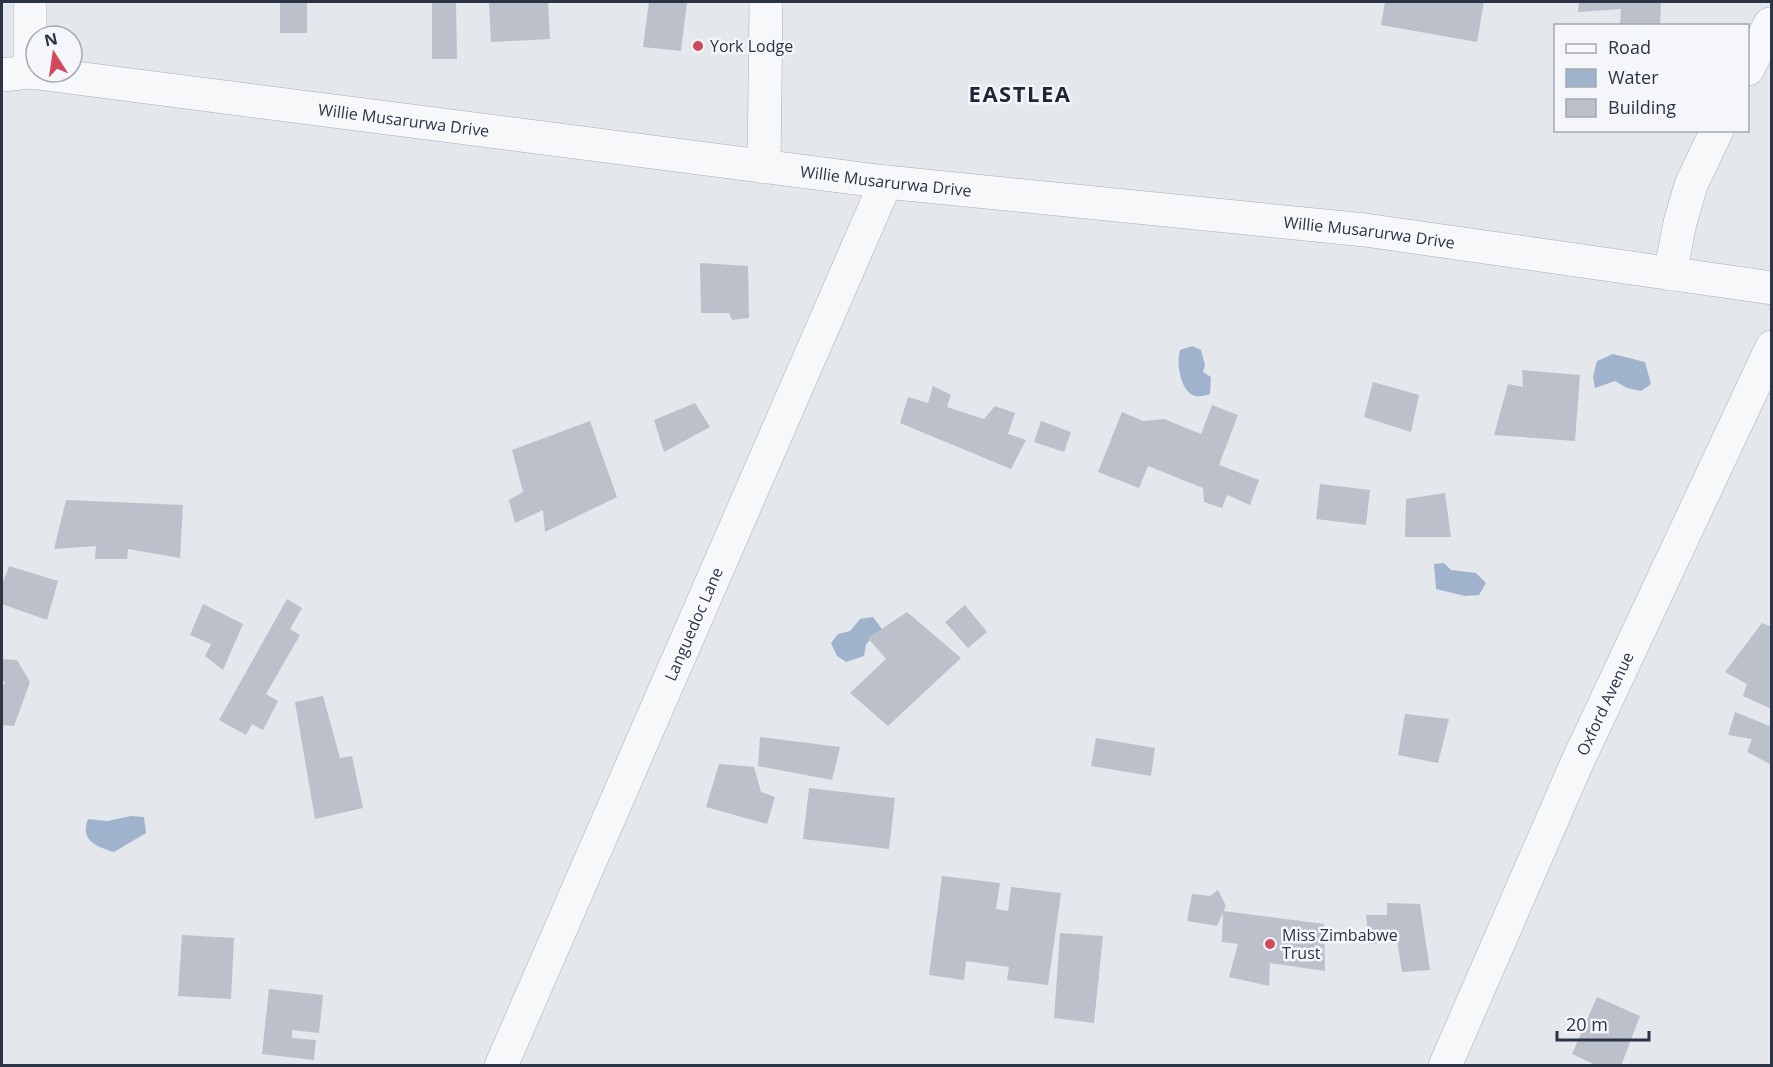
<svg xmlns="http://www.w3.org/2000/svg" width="1773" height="1067" viewBox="0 0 1773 1067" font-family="'Open Sans',sans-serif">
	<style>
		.water { fill: #9fb4cc }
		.building { fill: #bbc0ca }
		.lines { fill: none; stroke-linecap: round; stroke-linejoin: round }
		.minor-casing { stroke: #a9aeb7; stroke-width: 34 }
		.minor { stroke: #f7f8fa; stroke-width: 33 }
		.poi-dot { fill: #d1495b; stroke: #f4f6f9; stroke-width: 2 }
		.labels { text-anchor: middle; stroke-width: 5; stroke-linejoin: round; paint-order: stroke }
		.poi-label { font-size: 16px; fill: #2b3445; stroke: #f4f6f9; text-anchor: start }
		.street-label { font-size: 16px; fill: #2b3445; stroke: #f4f6f9 }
		.district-label { font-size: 22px; font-weight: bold; letter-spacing: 1.5px; fill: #1d2536; stroke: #f4f6f9 }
	</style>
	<rect width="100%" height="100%" fill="#e4e7ec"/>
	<!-- water -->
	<path class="water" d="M 1192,346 L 1201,350 L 1205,365 L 1203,372 L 1211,377 L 1210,394 C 1206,395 1200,397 1196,396 C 1180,393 1176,361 1180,350 Z
		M 1613,354 L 1645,362 L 1651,384 L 1641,391 L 1627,388 L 1615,381 L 1595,388 L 1593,377 L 1597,361 Z
		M 1444,563 L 1451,570 L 1476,573 L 1486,583 L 1479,595 L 1465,596 L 1436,589 L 1434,564 Z
		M 873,617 L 882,629 L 866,644 L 864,656 L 846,662 L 837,656 L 831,643 L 838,634 L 850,631 L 860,619 Z
		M 131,816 L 144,817 L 146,833 L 114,852 C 95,846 80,840 88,819 L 107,821 Z"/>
	<!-- building -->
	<path class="building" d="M 280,2 L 307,2 L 307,33 L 280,33 Z
		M 432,2 L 456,2 L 457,59 L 432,59 Z
		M 489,2 L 548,2 L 550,39 L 491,42 Z
		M 649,2 L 687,2 L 681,51 L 643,47 Z
		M 1385,2 L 1484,2 L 1477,42 L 1381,25 Z
		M 1579,2 L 1661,2 L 1660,26 L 1620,26 L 1621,9 L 1578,12 Z
		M 700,263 L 748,266 L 749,318 L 732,320 L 729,313 L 701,313 Z
		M 1522,370 L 1580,375 L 1575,441 L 1494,435 L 1508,384 L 1523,387 Z
		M 1373,382 L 1419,395 L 1411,432 L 1364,417 Z
		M 933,386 L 951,395 L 947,407 L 984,419 L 995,406 L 1015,413 L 1008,434 L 1026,440 L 1011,469 L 900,423 L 908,397 L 928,403 Z
		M 695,403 L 710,427 L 664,452 L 654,420 Z
		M 1212,405 L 1238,415 L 1219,465 L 1259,480 L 1250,505 L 1227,495 L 1222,508 L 1204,502 L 1203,488 L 1148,466 L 1139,488 L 1098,472 L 1122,412 L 1143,421 L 1164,419 L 1201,434 Z
		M 590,421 L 617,497 L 545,532 L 543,510 L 515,523 L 509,500 L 523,492 L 512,450 Z
		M 1041,421 L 1071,432 L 1064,452 L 1034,442 Z
		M 1320,484 L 1370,490 L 1366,525 L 1316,519 Z
		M 1445,493 L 1451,537 L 1405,537 L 1406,499 Z
		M 66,500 L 183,505 L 180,558 L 128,549 L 127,559 L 95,559 L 96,546 L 54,549 Z
		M 9,566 L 58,581 L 47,620 L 2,604 L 2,585 Z
		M 287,599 L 302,608 L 290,629 L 300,635 L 266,694 L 278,701 L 263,730 L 252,724 L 246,735 L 219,720 Z
		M 203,604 L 243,624 L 223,670 L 205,656 L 211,644 L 190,635 Z
		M 965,605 L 987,632 L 968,648 L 945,622 Z
		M 907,612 L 961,658 L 888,726 L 850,693 L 886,659 L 868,638 Z
		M 1762,623 L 1772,627 L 1772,709 L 1743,696 L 1747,684 L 1725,672 Z
		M 2,659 L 17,660 L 30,682 L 14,726 L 2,725 L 2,687 L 5,683 L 2,679 Z
		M 323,696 L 340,758 L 352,756 L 363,808 L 315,819 L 295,702 Z
		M 1735,712 L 1772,727 L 1772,765 L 1747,752 L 1752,739 L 1728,735 Z
		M 1405,714 L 1449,719 L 1438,763 L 1398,755 Z
		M 760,737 L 840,747 L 832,780 L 758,766 Z
		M 1096,738 L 1155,748 L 1151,776 L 1091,766 Z
		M 719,764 L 754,767 L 761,792 L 775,797 L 767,824 L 706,807 Z
		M 809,788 L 895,798 L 889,849 L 803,839 Z
		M 942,876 L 1000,883 L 996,909 L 1008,911 L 1011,887 L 1061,893 L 1048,985 L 1007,980 L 1009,967 L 966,961 L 964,980 L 929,975 Z
		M 1218,890 L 1226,906 L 1217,926 L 1187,921 L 1192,894 L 1210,896 Z
		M 1387,903 L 1420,904 L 1430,970 L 1402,972 L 1397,941 L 1369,944 L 1366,915 L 1387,915 Z
		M 1223,911 L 1324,924 L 1325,971 L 1270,963 L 1269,986 L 1229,977 L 1238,944 L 1222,942 Z
		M 1060,933 L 1103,936 L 1094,1023 L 1054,1018 Z
		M 182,935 L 234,938 L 231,999 L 178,996 Z
		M 269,989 L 323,995 L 319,1033 L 292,1030 L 292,1038 L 316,1040 L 314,1060 L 262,1054 Z
		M 1597,997 L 1640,1016 L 1621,1066 L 1598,1066 L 1572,1054 Z"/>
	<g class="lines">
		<!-- minor casing -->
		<g class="minor-casing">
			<g id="minor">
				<path d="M 30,2 L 30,72"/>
				<path d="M 1748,69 L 1770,24"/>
				<path id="s1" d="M 2,75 L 30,72 L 886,182 L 1365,230 L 1772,288"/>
				<path d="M 764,167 L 766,2"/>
				<path d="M 1670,274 L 1680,223 L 1691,185 L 1717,130"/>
				<path id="s2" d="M 501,1066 L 886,182"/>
				<path id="s3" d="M 1445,1066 L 1576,765 L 1772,347"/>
			</g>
		</g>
		<!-- minor -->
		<use href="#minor" class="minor"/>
	</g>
	<!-- markers -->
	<g class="poi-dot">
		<circle cx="698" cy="46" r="6"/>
		<circle cx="1270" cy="944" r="6"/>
	</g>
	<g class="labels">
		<!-- poi labels -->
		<g class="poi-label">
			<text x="710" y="52">York Lodge</text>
			<text x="1282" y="941">Miss Zimbabwe<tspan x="1282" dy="18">Trust</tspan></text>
		</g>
		<!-- street labels -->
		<g class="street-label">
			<text dy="6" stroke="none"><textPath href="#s1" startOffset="405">Willie Musarurwa Drive</textPath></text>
			<text dy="6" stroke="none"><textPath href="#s1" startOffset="891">Willie Musarurwa Drive</textPath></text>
			<text dy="6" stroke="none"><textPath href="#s1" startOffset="1377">Willie Musarurwa Drive</textPath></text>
			<text dy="6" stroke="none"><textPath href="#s2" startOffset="482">Languedoc Lane</textPath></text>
			<text dy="6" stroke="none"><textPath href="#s3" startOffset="396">Oxford Avenue</textPath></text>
		</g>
		<!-- district labels -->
		<g class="district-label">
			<text x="1020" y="102">EASTLEA</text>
		</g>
	</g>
	<!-- border -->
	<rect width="1773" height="1067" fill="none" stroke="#2b3445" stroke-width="6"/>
	<!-- legend -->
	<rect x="1554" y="24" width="195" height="108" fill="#f4f6f9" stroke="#a4a8b1" stroke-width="1.5"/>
	<rect x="1566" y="44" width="30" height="9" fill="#f7f8fa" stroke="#a4a8b1" stroke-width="1.5"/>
	<text x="1608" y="54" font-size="18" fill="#2b3445">Road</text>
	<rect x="1566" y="69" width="30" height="18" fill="#9fb4cc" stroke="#a4a8b1" stroke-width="1.5"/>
	<text x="1608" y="84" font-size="18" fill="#2b3445">Water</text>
	<rect x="1566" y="99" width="30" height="18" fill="#bbc0ca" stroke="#a4a8b1" stroke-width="1.5"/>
	<text x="1608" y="114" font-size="18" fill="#2b3445">Building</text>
	<!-- north arrow -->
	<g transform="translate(54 54) rotate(348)"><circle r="28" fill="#f4f6f9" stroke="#a4a8b1" stroke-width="1.5"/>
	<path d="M0-4.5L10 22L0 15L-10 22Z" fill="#d1495b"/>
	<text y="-9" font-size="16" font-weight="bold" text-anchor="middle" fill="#2b3445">N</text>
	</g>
	<!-- scale -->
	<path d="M1557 1031v9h92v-9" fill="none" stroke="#2b3445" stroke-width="3"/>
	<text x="1566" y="1031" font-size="18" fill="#2b3445" stroke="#f4f6f9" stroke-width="4.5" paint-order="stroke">20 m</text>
</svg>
